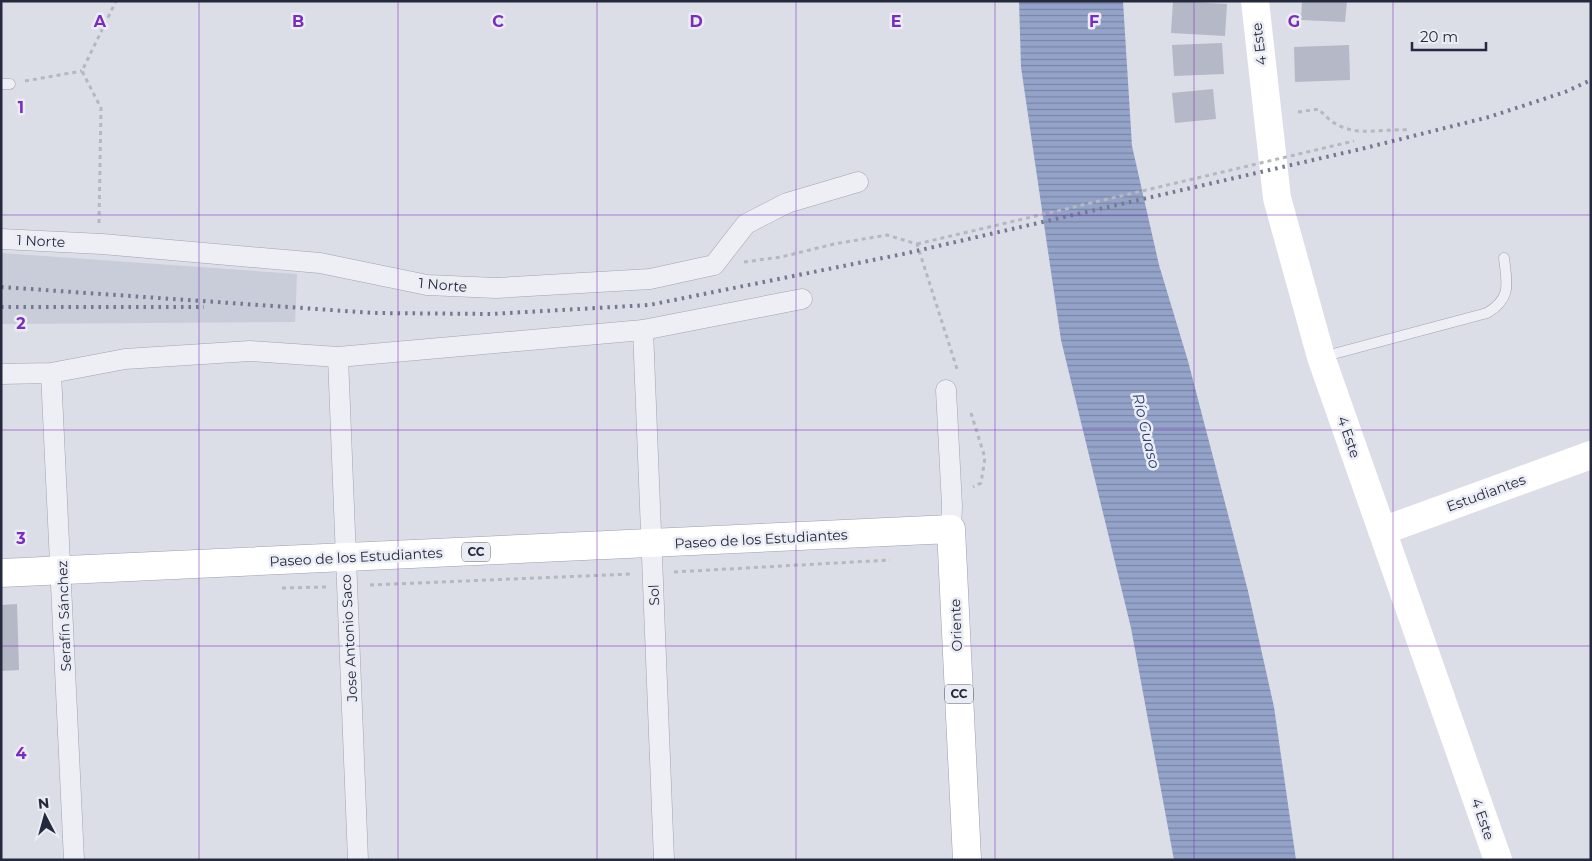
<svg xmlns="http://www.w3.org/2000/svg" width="1592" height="861" viewBox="0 0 1592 861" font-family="Montserrat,sans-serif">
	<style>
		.built { fill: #c9ccd9 }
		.water { fill: url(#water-rules) }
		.building { fill: #b5b8c6 }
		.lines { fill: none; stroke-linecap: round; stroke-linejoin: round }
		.lane-casing { stroke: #a1a3b1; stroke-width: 11 }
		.street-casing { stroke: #a1a3b1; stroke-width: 21 }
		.primary-casing { stroke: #9a9fb3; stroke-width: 29 }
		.path { stroke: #b6b8c1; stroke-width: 3; stroke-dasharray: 4 4; stroke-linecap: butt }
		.lane { stroke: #eeeff5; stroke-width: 10 }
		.street { stroke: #eeeff5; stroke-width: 20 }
		.secondary { stroke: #fff; stroke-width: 28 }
		.primary { stroke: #fff; stroke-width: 28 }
		.rail { stroke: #747991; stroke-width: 4; stroke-dasharray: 2.5 5; stroke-linecap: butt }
		.path-bridge { stroke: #b6b8c1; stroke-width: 3; stroke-dasharray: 4 4; stroke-linecap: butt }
		.grid { fill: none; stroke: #7b2cbf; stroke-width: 1; stroke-opacity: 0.55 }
		.labels { text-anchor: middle; stroke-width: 5; stroke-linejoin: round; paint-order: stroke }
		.shield { fill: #ebedf4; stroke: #606474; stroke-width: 1 }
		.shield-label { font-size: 12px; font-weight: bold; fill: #25293d }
		.street-label { font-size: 14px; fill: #25293d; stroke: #ebedf4 }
		.water-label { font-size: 15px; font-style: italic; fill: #2d3e73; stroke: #ebedf4 }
		.grid-label { font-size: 16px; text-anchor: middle; font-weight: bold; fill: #7b2cbf; stroke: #ebedf4; stroke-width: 5; stroke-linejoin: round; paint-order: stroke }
	</style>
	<defs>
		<pattern id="water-rules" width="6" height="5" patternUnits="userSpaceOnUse" patternTransform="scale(1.25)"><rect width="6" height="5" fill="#94a3c9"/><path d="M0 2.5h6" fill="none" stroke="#7985a4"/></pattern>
	</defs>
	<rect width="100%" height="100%" fill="#dbdde7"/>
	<!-- built -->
	<path class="built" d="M 1,253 L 297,274 L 295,322 L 1,324 Z"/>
	<!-- water -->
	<path class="water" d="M 1019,1 L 1123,1 L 1132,146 L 1159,265 L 1188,361 L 1248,591 L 1274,707 L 1296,860 L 1174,860 L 1131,628 L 1061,340 L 1021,67 Z"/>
	<!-- building -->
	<path class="building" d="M 1173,1 L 1227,4 L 1225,36 L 1171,33 Z
		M 1302,1 L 1347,1 L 1345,22 L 1301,20 Z
		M 1222,43 L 1224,74 L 1174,76 L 1172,45 Z
		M 1349,45 L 1350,80 L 1295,82 L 1294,47 Z
		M 1213,89 L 1216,119 L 1175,123 L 1172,93 Z
		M 17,604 L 19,670 L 1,671 L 1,605 Z"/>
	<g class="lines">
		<!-- lane casing -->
		<g class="lane-casing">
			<path id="lane" d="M 1,84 L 10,84
				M 1322,357 L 1487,313 C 1512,298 1507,284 1504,258"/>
		</g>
		<!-- street casing -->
		<g class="street-casing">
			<path id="street" d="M 1,239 L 102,244 L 320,263 L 427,285 L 496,288 L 650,279 L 714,265 L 746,224 L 787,203 L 858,182
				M 643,330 L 664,860
				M 338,357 L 358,860
				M 51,373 L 74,860
				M 1,374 L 51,373 L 125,359 L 250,351 L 338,357 L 643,330 L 802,299
				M 946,390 L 952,506 L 951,529"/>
		</g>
		<!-- primary casing -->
		<g class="primary-casing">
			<path id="primary" d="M 1,573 L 951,529 L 967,860"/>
		</g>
		<!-- path -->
		<path class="path" d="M 25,81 L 82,71
			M 1298,112 L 1319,109 C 1346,142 1374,128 1410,130
			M 99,223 L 101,108 L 82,71 L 116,1
			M 744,262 L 781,257 L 834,244 L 887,235 L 917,244 L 958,372
			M 971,413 L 985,458 L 981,483 L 973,487
			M 674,572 L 890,560
			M 370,585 L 631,574
			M 282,588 L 326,587"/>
		<!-- lane -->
		<use href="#lane" class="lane"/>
		<!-- street -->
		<use href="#street" class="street"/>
		<!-- secondary -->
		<path class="secondary" d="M 1255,1 L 1277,198 L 1321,357 L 1498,860
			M 1382,531 L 1591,455"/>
		<!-- primary -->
		<use href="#primary" class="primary"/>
		<!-- rail -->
		<path class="rail" d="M 1,287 L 374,313 L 491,314 L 649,305 L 903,254 L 1361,149 L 1489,117 L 1565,92 L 1591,80
			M 1,307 L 204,307"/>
		<!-- path-bridge -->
		<path class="path-bridge" d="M 917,244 L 1354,141"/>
	</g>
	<!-- grid -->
	<path class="grid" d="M 199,1 L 199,860M 398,1 L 398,860M 597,1 L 597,860M 796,1 L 796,860M 995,1 L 995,860M 1194,1 L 1194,860M 1393,1 L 1393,860M 1,215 L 1591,215M 1,430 L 1591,430M 1,646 L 1591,646"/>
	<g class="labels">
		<!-- shield labels -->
		<g class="shield">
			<rect x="462" y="542.5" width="28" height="19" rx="4"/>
			<rect x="945" y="684.5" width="28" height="19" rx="4"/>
		</g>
		<g class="shield-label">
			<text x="476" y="556">CC</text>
			<text x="959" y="698">CC</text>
		</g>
		<!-- street labels -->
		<g class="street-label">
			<text transform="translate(1259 44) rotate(-97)" y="5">4 Este</text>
			<text transform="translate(41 241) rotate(3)" y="5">1 Norte</text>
			<text transform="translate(443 285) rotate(5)" y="5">1 Norte</text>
			<text transform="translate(1349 437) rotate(71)" y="5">4 Este</text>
			<text transform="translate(1486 493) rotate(-20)" y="5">Estudiantes</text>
			<text transform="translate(761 539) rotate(-3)" y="5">Paseo de los Estudiantes</text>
			<text transform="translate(356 557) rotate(-3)" y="5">Paseo de los Estudiantes</text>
			<text transform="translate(654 595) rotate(-92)" y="5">Sol</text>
			<text transform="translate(64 616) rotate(-92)" y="5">Serafín Sánchez</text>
			<text transform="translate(956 625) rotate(-92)" y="5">Oriente</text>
			<text transform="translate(349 638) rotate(-93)" y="5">Jose Antonio Saco</text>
			<text transform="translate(1483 819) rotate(71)" y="5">4 Este</text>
		</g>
		<!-- water labels -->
		<g class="water-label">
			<text transform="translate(1146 431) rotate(77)" y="5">Río Guaso</text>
		</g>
	</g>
	<g class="grid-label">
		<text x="100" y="27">A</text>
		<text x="298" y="27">B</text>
		<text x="498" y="27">C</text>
		<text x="696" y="27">D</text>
		<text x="896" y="27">E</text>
		<text x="1094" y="27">F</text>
		<text x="1294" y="27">G</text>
		<text x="21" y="113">1</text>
		<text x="21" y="329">2</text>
		<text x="21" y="544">3</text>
		<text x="21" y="759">4</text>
	</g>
	<!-- border -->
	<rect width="1592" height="861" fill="none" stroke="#25293d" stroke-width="5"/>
	<!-- north arrow -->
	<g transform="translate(45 816) rotate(354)" stroke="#ebedf4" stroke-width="4" paint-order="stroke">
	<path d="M0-4L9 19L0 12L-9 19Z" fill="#25293d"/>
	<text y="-8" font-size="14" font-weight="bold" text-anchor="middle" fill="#25293d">N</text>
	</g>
	<!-- scale -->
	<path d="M1412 42v8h74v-8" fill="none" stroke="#25293d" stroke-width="2.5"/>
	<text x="1420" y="42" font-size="15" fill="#25293d" stroke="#ebedf4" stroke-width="4" paint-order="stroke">20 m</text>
</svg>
